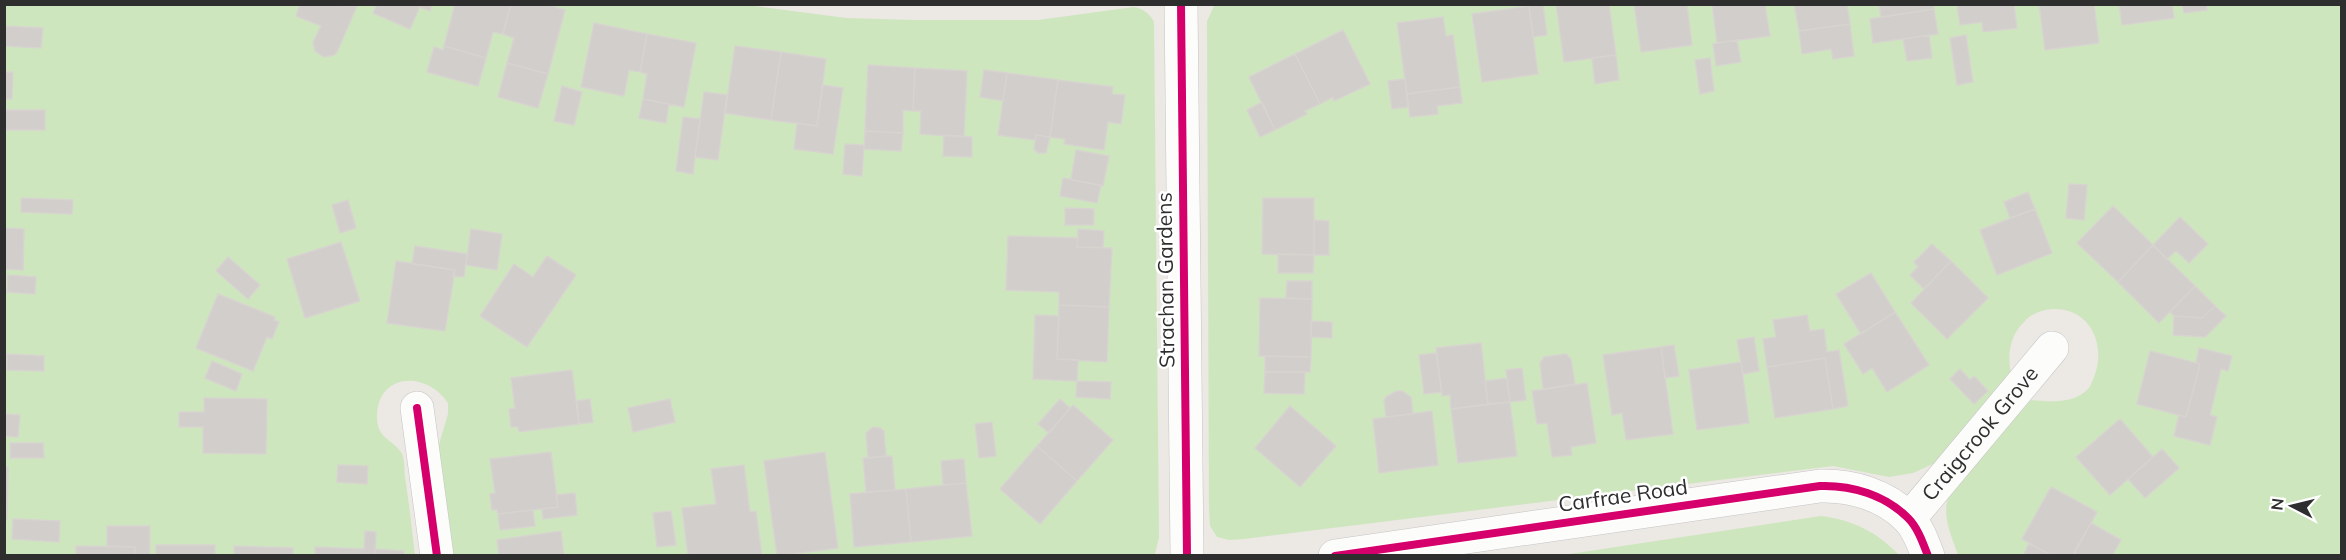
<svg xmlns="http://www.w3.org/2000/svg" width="2346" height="560" viewBox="0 0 2346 560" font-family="Mulish,sans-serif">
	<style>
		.green { fill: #cee6be }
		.building { fill: #d1cecb; stroke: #d7d4d0; stroke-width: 1.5 }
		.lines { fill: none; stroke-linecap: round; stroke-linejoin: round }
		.minor-casing { stroke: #c5c4c5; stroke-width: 34 }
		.minor { stroke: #fcfcfb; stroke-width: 33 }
		.cycleway-casing { stroke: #fff; stroke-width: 11 }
		.cycleway { stroke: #d6006c; stroke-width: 8 }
		.labels { text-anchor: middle; stroke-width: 5; stroke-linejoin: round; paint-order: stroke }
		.street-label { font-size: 21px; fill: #2e2e2e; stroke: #fff }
	</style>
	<rect width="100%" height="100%" fill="#ece8e4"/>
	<!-- green -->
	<path class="green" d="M 739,4 L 846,18 L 913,20 L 1038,20 L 1134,7 C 1144,9 1149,13 1154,22 L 1159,537 L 1155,554 L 453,555 L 437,451 L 448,414 L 448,403 C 426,370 377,373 377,417 C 377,440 394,439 402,454 C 405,460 404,471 405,477 C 409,503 412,529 415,555 L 5,555 L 4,5 Z
		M 1215,4 L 2341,5 L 2341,555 L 1958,555 C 1951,534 1938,509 1953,489 L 2031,400 C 2049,402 2074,404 2088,389 C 2091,386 2092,381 2094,377 C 2107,345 2090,307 2052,309 C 2041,310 2031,314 2024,322 C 2007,339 2007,361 2013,382 L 1935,463 L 1913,473 L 1889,477 L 1833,466 L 1244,539 L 1229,540 L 1217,537 L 1210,526 L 1209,509 L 1207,21 Z
		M 1821,516 C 1853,520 1877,532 1899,555 L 1563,555 Z"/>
	<!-- building -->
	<path class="building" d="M 300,4 L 357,6 L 337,52 L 334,55 L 324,57 L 315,51 L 313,42 L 321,26 L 296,16 Z
		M 377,4 L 421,4 L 410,29 L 373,13 Z
		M 421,4 L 432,4 L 430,11 L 420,7 Z
		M 455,4 L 511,4 L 503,34 L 493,32 L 486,58 L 444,46 Z
		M 511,4 L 546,4 L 565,10 L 548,74 L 507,63 L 514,38 L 503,34 Z
		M 1543,4 L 1547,35 L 1533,37 L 1529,6 Z
		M 1556,4 L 1609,4 L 1616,55 L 1564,62 Z
		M 1634,4 L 1687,4 L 1692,45 L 1641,52 Z
		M 1712,4 L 1765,4 L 1770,36 L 1717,43 Z
		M 1794,4 L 1847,4 L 1850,24 L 1799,31 Z
		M 1879,4 L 1934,4 L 1934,9 L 1881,17 Z
		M 2014,4 L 2017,28 L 1983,32 L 1982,22 L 1960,25 L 1957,5 Z
		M 2039,4 L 2094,4 L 2099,43 L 2045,50 Z
		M 2119,4 L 2172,4 L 2174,18 L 2122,25 Z
		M 2182,4 L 2206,4 L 2207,10 L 2184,13 Z
		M 1529,6 L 1538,74 L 1482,82 L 1472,14 Z
		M 1934,9 L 1938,34 L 1873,43 L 1870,19 Z
		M 1443,17 L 1446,36 L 1453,35 L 1460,87 L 1407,94 L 1397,23 Z
		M 594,23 L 647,34 L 640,72 L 629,70 L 624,96 L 581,87 Z
		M 1850,24 L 1854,56 L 1833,59 L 1831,49 L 1802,54 L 1799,31 Z
		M 4,26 L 43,28 L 41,48 L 4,46 Z
		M 1343,30 L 1370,84 L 1334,101 L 1333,97 L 1320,104 L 1295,54 Z
		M 647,34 L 696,43 L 684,107 L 643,99 L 647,74 L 640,72 Z
		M 1929,35 L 1932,58 L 1907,61 L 1903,39 Z
		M 1966,35 L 1973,82 L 1957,85 L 1950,38 Z
		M 1737,40 L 1741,62 L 1716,66 L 1713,44 Z
		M 444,46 L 486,58 L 478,86 L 427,72 L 434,47 L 443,50 Z
		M 735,46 L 781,52 L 771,120 L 725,113 Z
		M 781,52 L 826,59 L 817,126 L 771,120 Z
		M 1295,54 L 1320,104 L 1305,111 L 1307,114 L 1275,130 L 1249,77 Z
		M 1616,55 L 1619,80 L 1595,84 L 1592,58 Z
		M 1710,58 L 1714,91 L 1700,94 L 1695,60 Z
		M 507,63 L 548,74 L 538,108 L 498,97 Z
		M 868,65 L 915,68 L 913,111 L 903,110 L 903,133 L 865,131 Z
		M 915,68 L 967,71 L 964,137 L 920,134 L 921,111 L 913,111 Z
		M 984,70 L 1007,73 L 1003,101 L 980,97 Z
		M 4,72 L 13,72 L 12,99 L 4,99 Z
		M 1007,73 L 1058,80 L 1050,137 L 1036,135 L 1035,140 L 998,135 Z
		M 1405,79 L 1408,107 L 1392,109 L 1388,81 Z
		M 1058,80 L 1113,87 L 1112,94 L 1125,95 L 1121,124 L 1108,122 L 1104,150 L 1064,144 L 1065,139 L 1050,137 Z
		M 823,85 L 843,88 L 833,154 L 794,149 L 797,123 L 817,126 Z
		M 562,86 L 582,92 L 574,125 L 554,121 Z
		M 1460,87 L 1462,103 L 1437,106 L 1438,114 L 1410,117 L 1407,94 Z
		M 704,92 L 727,95 L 718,160 L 695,157 Z
		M 643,99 L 669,104 L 666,123 L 639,118 Z
		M 1262,102 L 1275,130 L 1260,137 L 1247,110 Z
		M 4,110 L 45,110 L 45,130 L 4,130 Z
		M 683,117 L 700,119 L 693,174 L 676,171 Z
		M 865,131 L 903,133 L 901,151 L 864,149 Z
		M 944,135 L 972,137 L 972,157 L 943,156 Z
		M 1036,135 L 1050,137 L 1046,153 L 1038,153 L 1034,149 Z
		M 845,144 L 864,145 L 862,176 L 843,174 Z
		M 1076,150 L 1109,156 L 1103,186 L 1071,180 Z
		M 1063,178 L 1101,185 L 1097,203 L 1060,196 Z
		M 2069,184 L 2087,185 L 2084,220 L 2066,218 Z
		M 2028,192 L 2035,209 L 2010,218 L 2004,202 Z
		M 21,198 L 73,200 L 72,214 L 21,212 Z
		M 1263,198 L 1314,198 L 1314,255 L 1262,254 Z
		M 348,200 L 356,228 L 340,233 L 332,205 Z
		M 2113,206 L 2153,245 L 2118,282 L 2077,243 Z
		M 1065,208 L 1094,209 L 1094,225 L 1065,225 Z
		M 2035,209 L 2052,253 L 1997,275 L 1980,230 Z
		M 2180,217 L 2208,244 L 2189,263 L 2176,251 L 2167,259 L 2153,245 Z
		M 1314,220 L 1329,221 L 1329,255 L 1314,255 Z
		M 4,228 L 24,229 L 23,270 L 4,269 Z
		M 471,229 L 502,234 L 497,270 L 466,265 Z
		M 1078,229 L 1104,231 L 1103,248 L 1077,247 Z
		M 1008,236 L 1078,238 L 1077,247 L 1112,248 L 1109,307 L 1059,305 L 1059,292 L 1006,290 Z
		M 341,242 L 360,301 L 305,318 L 287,259 Z
		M 1932,244 L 1951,261 L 1924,289 L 1910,275 L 1918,267 L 1914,262 Z
		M 2153,245 L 2195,286 L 2159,323 L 2118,282 Z
		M 415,246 L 467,254 L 464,277 L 453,276 L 455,270 L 412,264 Z
		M 1278,254 L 1314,255 L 1313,273 L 1278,273 Z
		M 547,256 L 576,275 L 527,347 L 480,316 L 514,264 L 533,277 Z
		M 228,257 L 260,285 L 248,299 L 216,271 Z
		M 396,261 L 455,270 L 445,331 L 387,323 Z
		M 1951,261 L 1988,298 L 1947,339 L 1911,303 Z
		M 1871,273 L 1895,312 L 1861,334 L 1836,294 Z
		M 8,275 L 36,277 L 35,294 L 7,292 Z
		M 1287,281 L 1312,281 L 1312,299 L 1286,298 Z
		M 2195,286 L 2215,306 L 2202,318 L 2174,316 L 2170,312 Z
		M 218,294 L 275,317 L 274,320 L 279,322 L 272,339 L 267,337 L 253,371 L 196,348 Z
		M 1260,298 L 1312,299 L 1311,357 L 1259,356 Z
		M 1059,305 L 1109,307 L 1107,362 L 1057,359 Z
		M 2215,306 L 2226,316 L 2205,337 L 2173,335 L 2174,316 L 2202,318 Z
		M 1895,312 L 1929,365 L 1887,392 L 1872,368 L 1863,374 L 1844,344 Z
		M 1035,315 L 1059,316 L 1057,359 L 1078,360 L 1077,381 L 1033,379 Z
		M 1807,315 L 1810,331 L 1824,329 L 1827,352 L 1839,350 L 1848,406 L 1833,409 L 1825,358 L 1767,367 L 1763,339 L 1776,337 L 1773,320 Z
		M 1311,321 L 1332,322 L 1332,338 L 1311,337 Z
		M 1754,337 L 1759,371 L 1743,374 L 1737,340 Z
		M 1481,343 L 1488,404 L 1451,409 L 1450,395 L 1442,396 L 1436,348 Z
		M 1674,345 L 1679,376 L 1665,378 L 1661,347 Z
		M 1661,347 L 1673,434 L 1626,440 L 1622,413 L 1612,415 L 1603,355 Z
		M 2199,348 L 2232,356 L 2228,371 L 2221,369 L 2210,415 L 2217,417 L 2210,445 L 2174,436 L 2179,415 L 2186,417 L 2200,364 L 2196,363 Z
		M 2150,351 L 2200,364 L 2186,417 L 2137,404 Z
		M 1436,353 L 1442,392 L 1424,394 L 1419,355 Z
		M 7,354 L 44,356 L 44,371 L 7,370 Z
		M 1566,354 L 1571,359 L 1575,384 L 1543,389 L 1540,363 L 1544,357 Z
		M 1265,356 L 1311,357 L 1310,372 L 1265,372 Z
		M 1825,358 L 1833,409 L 1775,418 L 1767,367 Z
		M 212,361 L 242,374 L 236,391 L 205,378 Z
		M 1741,362 L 1749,423 L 1697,430 L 1689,370 Z
		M 1522,368 L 1526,400 L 1510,402 L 1506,370 Z
		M 1960,369 L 1970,380 L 1974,376 L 1988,391 L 1974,404 L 1950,379 Z
		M 572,370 L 579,424 L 519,432 L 518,427 L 511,427 L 509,409 L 515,408 L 511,378 Z
		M 1265,372 L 1305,372 L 1304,394 L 1264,393 Z
		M 1507,378 L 1510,402 L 1488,404 L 1485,381 Z
		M 1077,381 L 1111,382 L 1110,399 L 1076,397 Z
		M 1587,383 L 1596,443 L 1571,447 L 1572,455 L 1552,457 L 1547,423 L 1537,424 L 1532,391 Z
		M 1397,391 L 1402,391 L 1411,397 L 1413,414 L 1386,417 L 1384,400 L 1387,396 Z
		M 204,398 L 267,399 L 266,454 L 203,453 L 203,427 L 179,427 L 179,412 L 204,412 Z
		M 590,399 L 593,422 L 579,424 L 577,401 Z
		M 670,399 L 675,422 L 633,432 L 628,408 Z
		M 1060,399 L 1070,408 L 1049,433 L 1038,424 Z
		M 1510,402 L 1517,456 L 1458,463 L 1451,409 Z
		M 1073,405 L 1113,440 L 1077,481 L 1037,446 Z
		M 1290,406 L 1336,446 L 1300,487 L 1255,448 Z
		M 1432,411 L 1438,465 L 1379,473 L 1373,419 Z
		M 4,414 L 20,415 L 18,437 L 4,436 Z
		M 2120,419 L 2153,457 L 2110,495 L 2076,457 Z
		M 992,422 L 996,456 L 979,458 L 975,424 Z
		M 873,427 L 880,428 L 884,431 L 886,456 L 868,458 L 866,433 Z
		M 10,443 L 43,443 L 44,458 L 10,458 Z
		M 1037,446 L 1077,481 L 1040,524 L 1000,489 Z
		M 2162,449 L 2179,468 L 2145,498 L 2128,479 Z
		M 551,452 L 558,507 L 498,514 L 497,510 L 492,510 L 490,494 L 495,493 L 490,459 Z
		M 825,452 L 838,548 L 777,556 L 764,461 Z
		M 892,456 L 895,490 L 866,492 L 863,458 Z
		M 964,459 L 966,483 L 943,485 L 941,461 Z
		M 338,465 L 368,466 L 367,484 L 337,482 Z
		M 744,465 L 750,512 L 756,511 L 762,556 L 688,556 L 682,508 L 716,504 L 711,469 Z
		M 4,466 L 8,467 L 7,520 L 4,520 Z
		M 966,483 L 972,536 L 911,542 L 906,489 Z
		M 2051,487 L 2097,512 L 2073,556 L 2052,556 L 2022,539 Z
		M 906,489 L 911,542 L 854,547 L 850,494 Z
		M 575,493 L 577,515 L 543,519 L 542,509 L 558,507 L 556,495 Z
		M 533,510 L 535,526 L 500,530 L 498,514 Z
		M 671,511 L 676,545 L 657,547 L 653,513 Z
		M 13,519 L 60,521 L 59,542 L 12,539 Z
		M 2091,523 L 2121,540 L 2112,556 L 2080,556 L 2074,552 Z
		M 107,526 L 150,526 L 150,556 L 135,556 L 135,547 L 107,546 Z
		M 365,531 L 376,532 L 375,556 L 315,556 L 315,547 L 364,549 Z
		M 561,531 L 564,556 L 499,556 L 497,540 Z
		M 2029,543 L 2052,556 L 2023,556 Z
		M 156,545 L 215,545 L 215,556 L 156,556 Z
		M 76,546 L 135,547 L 135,556 L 76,556 Z
		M 234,546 L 293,548 L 293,556 L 234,556 Z
		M 375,549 L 404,551 L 404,556 L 375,556 Z"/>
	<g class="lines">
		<!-- minor casing -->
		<g class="minor-casing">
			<g id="minor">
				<path d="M 1181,4 L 1187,556"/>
				<path d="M 417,408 L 437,556"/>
				<path id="s1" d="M 1909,519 L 2052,348"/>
				<path d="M 1335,556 L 1820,486 C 1852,485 1885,495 1908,518 C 1918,528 1923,543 1928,556"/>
			</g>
		</g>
		<!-- minor -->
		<use href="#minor" class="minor"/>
		<!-- cycleway casing -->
		<g class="cycleway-casing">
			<path id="cycleway" d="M 1181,4 L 1187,556
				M 417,408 L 437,556
				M 1335,556 L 1820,486 C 1852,485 1885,495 1908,518 C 1918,528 1923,543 1928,556"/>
		</g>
		<!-- cycleway -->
		<use href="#cycleway" class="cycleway"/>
	</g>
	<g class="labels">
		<!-- street labels -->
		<g class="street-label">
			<text transform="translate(1166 280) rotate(-91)" y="7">Strachan Gardens</text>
			<text dy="7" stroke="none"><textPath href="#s1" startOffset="111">Craigcrook Grove</textPath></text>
			<text transform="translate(1623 496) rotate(-8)" y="7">Carfrae Road</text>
		</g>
	</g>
	<!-- border -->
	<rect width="2346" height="560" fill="none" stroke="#2e2e2e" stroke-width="12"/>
	<!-- north arrow -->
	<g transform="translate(2292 506) rotate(277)" stroke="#ffffff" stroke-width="4.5" paint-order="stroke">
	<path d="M0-4.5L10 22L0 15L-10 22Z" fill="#2e2e2e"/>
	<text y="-9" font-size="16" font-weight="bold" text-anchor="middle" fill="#2e2e2e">N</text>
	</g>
</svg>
